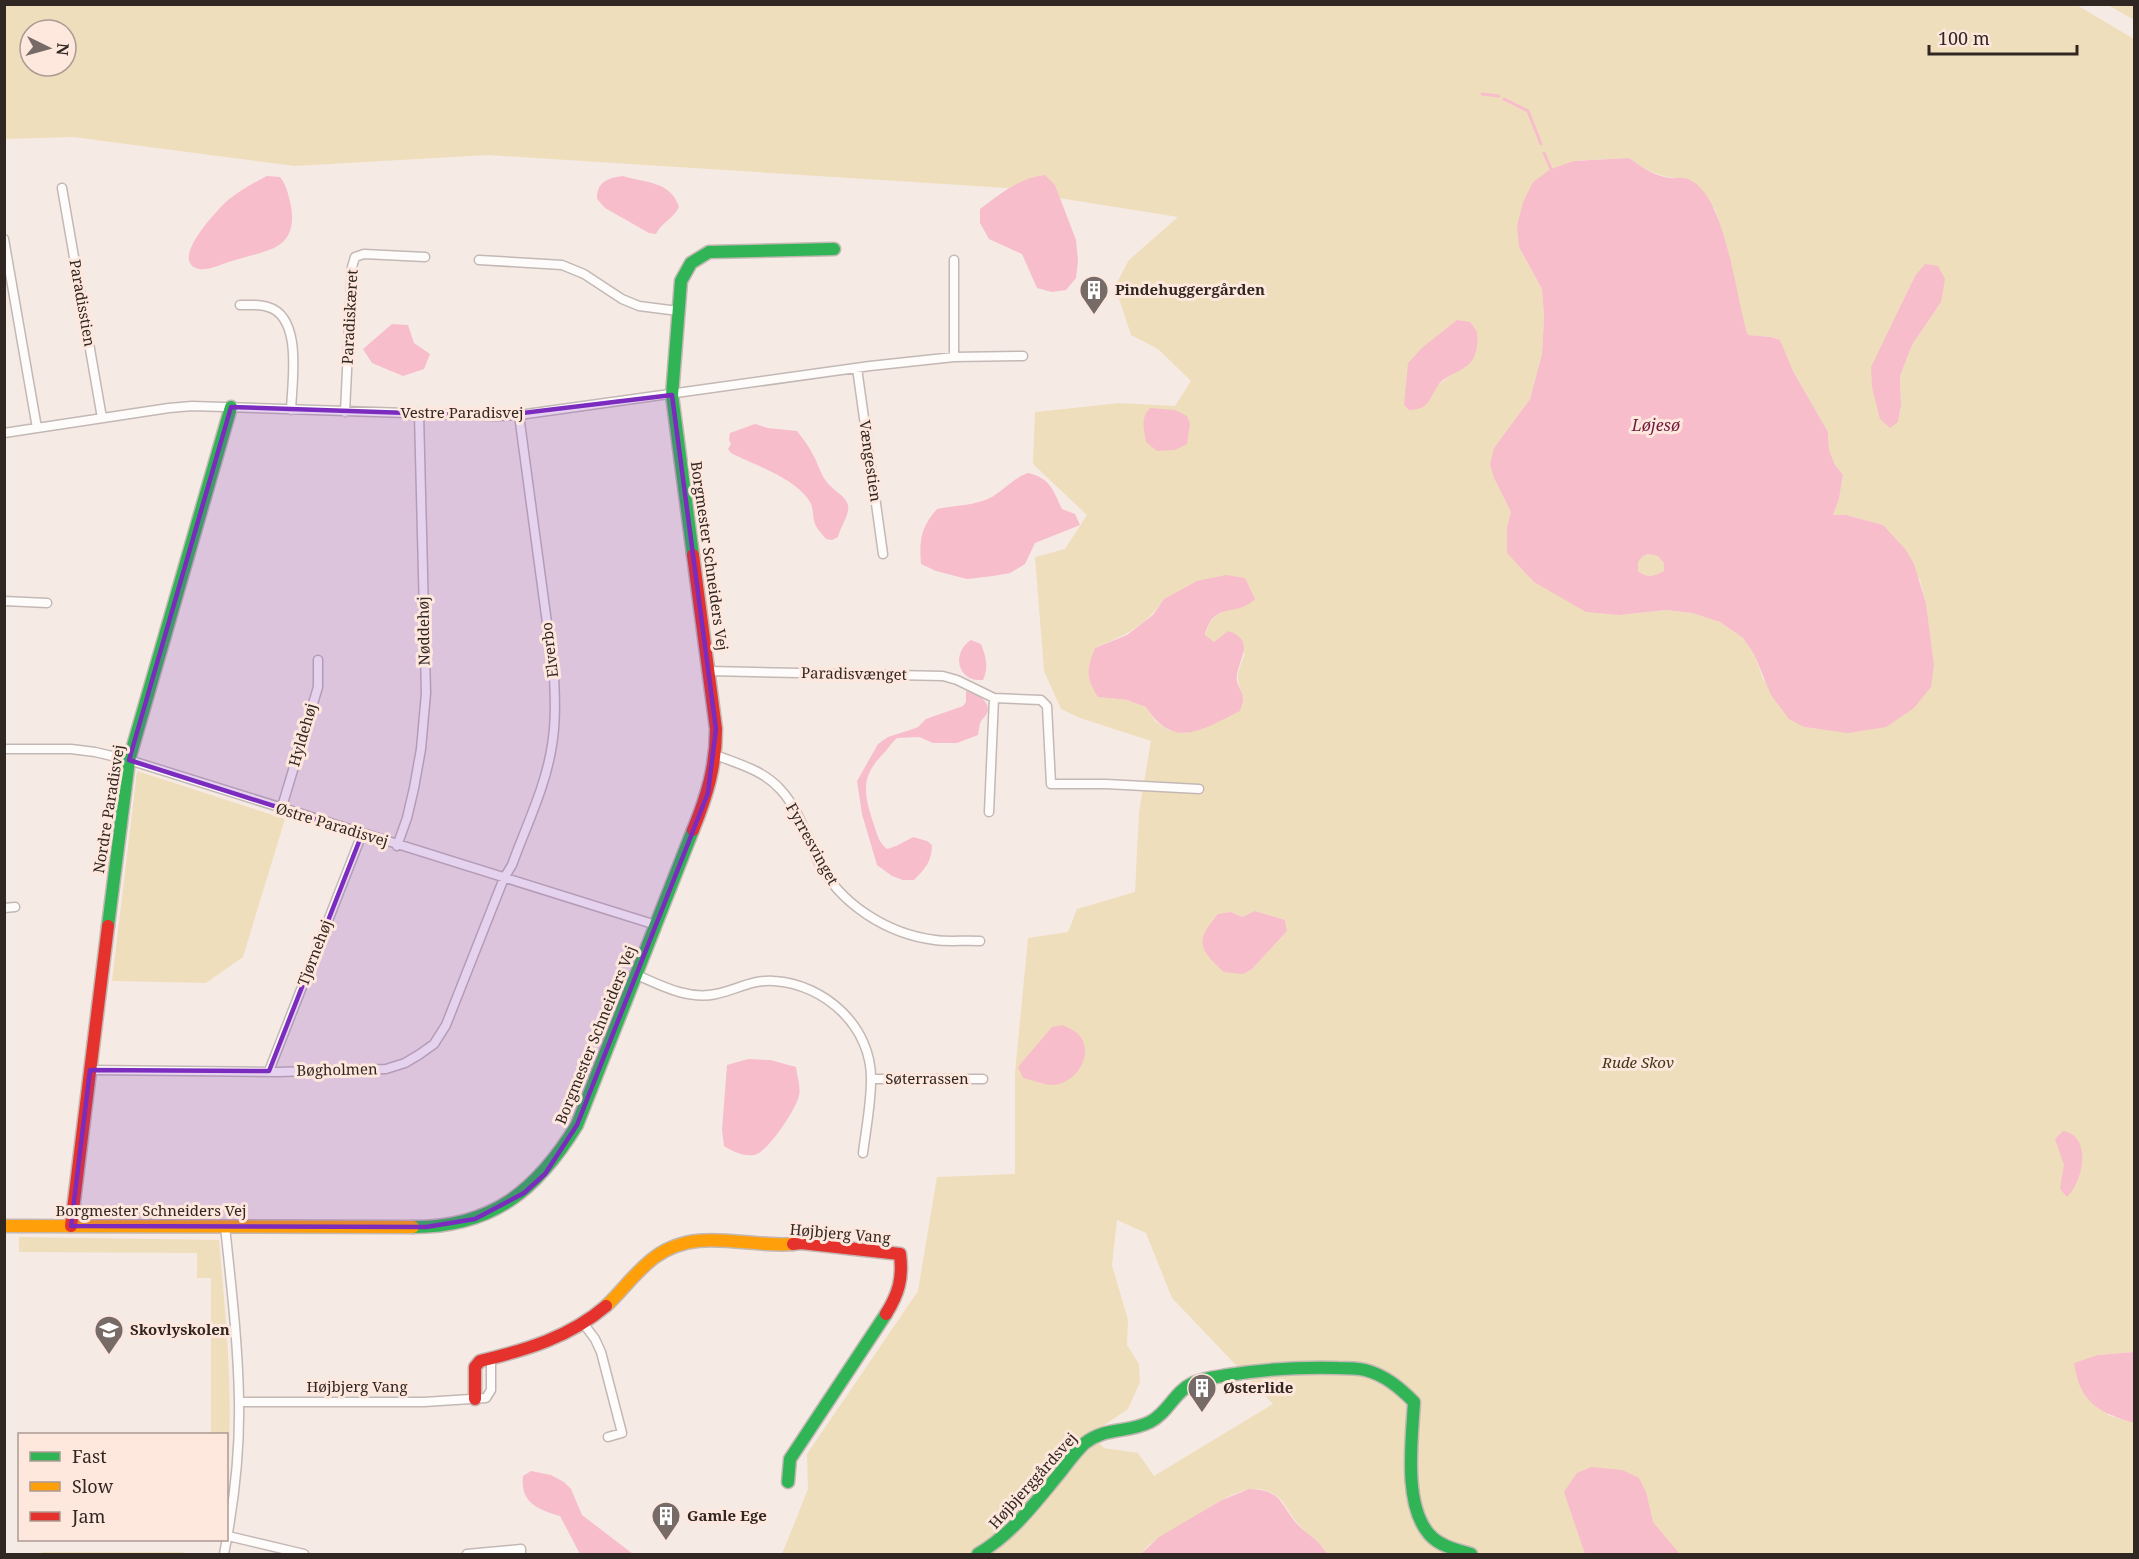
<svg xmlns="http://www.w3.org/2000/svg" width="2139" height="1559" viewBox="0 0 2139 1559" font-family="'Noto Serif',serif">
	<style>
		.green { fill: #efdebc; fill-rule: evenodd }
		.water { fill: #f7bdcb; fill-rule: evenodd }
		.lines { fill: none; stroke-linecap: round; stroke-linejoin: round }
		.stream { stroke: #f7bdcb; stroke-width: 3 }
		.street-casing { stroke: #c3b8b4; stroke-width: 11 }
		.fast-casing { stroke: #c3b8b4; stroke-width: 15 }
		.slow-casing { stroke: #c3b8b4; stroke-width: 15 }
		.jam-casing { stroke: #c3b8b4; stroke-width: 15 }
		.street { stroke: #fefcfb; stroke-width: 8 }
		.fast { stroke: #30b455; stroke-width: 12 }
		.slow { stroke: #ff9f0a; stroke-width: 12 }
		.jam { stroke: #e5322d; stroke-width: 12 }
		.marked { fill: #7b2cbf; fill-opacity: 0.2; stroke: #7b2cbf; stroke-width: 4.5; stroke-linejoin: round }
		.labels { text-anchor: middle; stroke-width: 6; stroke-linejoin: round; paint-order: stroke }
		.poi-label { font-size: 15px; font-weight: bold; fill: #312722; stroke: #fee7dd; text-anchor: start }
		.street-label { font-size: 15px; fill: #312722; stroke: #fee7dd }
		.park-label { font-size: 15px; font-style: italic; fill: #433718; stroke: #fee7dd }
		.water-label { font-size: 16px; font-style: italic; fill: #6f173c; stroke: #fee7dd }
	</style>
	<rect width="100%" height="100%" fill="#f6eae5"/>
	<!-- green -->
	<path class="green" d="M 2075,4 L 2134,39 L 2134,1352 L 2098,1355 L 2108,1415 L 2134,1423 L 2134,1554 L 1327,1554 C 1317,1537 1310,1538 1299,1525 C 1291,1517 1287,1506 1280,1499 C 1253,1472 1213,1506 1189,1521 C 1173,1531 1152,1538 1141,1554 L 986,1554 C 1031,1530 1060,1477 1096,1440 L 1104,1448 L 1138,1453 L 1154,1476 L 1273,1404 L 1172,1298 L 1146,1233 L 1117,1220 L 1112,1265 L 1128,1320 L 1127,1345 L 1139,1364 L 1140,1382 L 1128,1409 L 1100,1428 L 1013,1522 L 978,1550 L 966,1554 L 782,1554 L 808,1489 L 807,1454 L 918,1291 L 937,1177 L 1015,1174 L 1015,1073 L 1028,938 L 1068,932 L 1077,909 L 1135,892 L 1139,812 L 1151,741 L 1080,718 L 1061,709 L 1044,671 L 1035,557 L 1065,549 L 1087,515 L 1033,464 L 1035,412 L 1120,403 L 1175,406 L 1191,381 L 1158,349 L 1131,335 L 1115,286 L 1129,260 L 1178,217 L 1059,198 L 1055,185 L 1018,184 L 1008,188 L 488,155 L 295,166 L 73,137 L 5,139 L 4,5 ZM 30,30 L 66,30 L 66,66 L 30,66 ZM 1629,158 C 1650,173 1662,178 1688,179 L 1715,209 L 1726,243 L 1743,320 L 1748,335 L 1771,337 L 1780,341 L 1793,371 L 1828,432 L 1829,450 L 1835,465 L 1843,476 L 1839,499 L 1833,515 L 1846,515 L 1883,525 L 1920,580 L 1926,603 L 1934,665 L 1817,729 L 1804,727 L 1763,679 L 1754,654 L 1743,638 L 1720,622 L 1692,613 L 1666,610 L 1620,615 L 1507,527 L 1511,512 L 1494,478 L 1494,448 L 1530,399 L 1542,354 L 1544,317 L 1542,289 L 1519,247 L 1574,161 ZM 1915,276 L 1941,302 L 1912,345 L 1900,376 L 1901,405 L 1898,422 L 1902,304 ZM 1476,330 C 1478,368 1464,362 1440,384 L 1406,383 L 1409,363 L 1423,347 ZM 1164,599 L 1248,605 C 1225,611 1212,610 1205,636 L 1213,642 L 1245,653 C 1237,674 1235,678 1244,698 L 1185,733 L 1168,730 L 1155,721 L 1146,707 L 1127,700 L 1098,697 L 1095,648 C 1125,635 1145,627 1164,599 ZM 1255,911 L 1285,920 L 1287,931 L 1252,969 L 1231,912 L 1242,917 Z
		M 2108,5 L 2134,5 L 2134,20 Z
		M 1649,554 L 1658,556 L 1664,563 L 1664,571 C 1653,577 1648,578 1638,571 L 1638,562 L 1643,556 Z
		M 137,771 L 285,819 L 243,957 L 206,983 L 112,981 Z
		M 19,1237 L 219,1240 C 226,1321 234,1395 227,1477 L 226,1434 L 211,1434 L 211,1278 L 197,1278 L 197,1253 L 19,1252 Z
		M 41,1552 L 184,1552 L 184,1554 L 41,1554 Z"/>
	<!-- water -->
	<path class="water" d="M 1629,158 C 1642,167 1654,176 1670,178 C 1675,179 1683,177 1688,179 C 1727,195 1735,298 1748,335 L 1771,337 L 1780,340 L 1793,371 L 1828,432 L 1829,450 L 1835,465 L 1843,475 L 1839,499 L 1833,515 L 1846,515 L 1883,525 L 1906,550 L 1914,564 L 1926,603 L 1934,665 L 1931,687 L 1914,708 L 1886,727 L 1848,733 L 1804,727 L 1789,719 L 1771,695 L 1754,654 L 1743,638 L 1720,622 L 1692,613 L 1666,610 L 1620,615 L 1586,612 L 1534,582 L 1507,553 L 1507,527 L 1511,512 L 1494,478 L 1490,465 L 1494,448 L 1530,399 L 1542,354 L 1544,317 L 1542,289 L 1519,247 L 1517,226 L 1523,202 L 1533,182 L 1551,169 L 1574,161 ZM 1648,554 L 1658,556 L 1664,563 L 1664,571 C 1653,577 1647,578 1638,571 L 1638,562 L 1643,556 Z
		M 1045,175 L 1055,185 L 1076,240 L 1078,261 L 1076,278 L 1066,290 L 1052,292 L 1037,288 L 1022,254 L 989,239 L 980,223 L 980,209 C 1000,194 1019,178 1045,175 Z
		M 267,176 L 280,177 C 287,186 288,194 291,206 C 298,250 268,250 235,260 C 224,263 209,271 199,269 C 167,262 219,208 228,200 C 241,190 253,183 267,176 Z
		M 623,176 C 645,183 671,181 679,207 C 673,219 661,223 656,234 L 649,233 L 605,208 L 597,199 C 597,182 607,178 623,176 Z
		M 1925,264 L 1938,266 L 1945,279 L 1941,302 L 1912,345 L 1900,376 L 1901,405 L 1898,422 L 1890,428 L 1880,419 L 1872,387 L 1871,367 L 1915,276 Z
		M 1457,320 L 1470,322 C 1472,325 1474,327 1476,330 C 1479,338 1477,355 1471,362 C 1462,372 1448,374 1439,384 C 1428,399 1431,409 1409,410 L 1404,405 L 1408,363 L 1423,347 Z
		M 392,324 L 408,325 L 414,343 L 430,354 L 424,369 L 403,376 L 372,363 L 363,349 Z
		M 1150,408 L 1175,410 L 1187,416 L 1190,424 L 1187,444 L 1175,450 L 1157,451 L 1146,442 C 1144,430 1140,418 1150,408 Z
		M 755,424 L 768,428 L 797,431 C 803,439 809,446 813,455 C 818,463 820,473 826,481 C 831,489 846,496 848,505 C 850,515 840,527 838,537 L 832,540 L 826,539 C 822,534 817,529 815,524 C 812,516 814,509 810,502 C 796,478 754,465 731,453 L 728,449 L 731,444 L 729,440 L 730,433 Z
		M 1028,473 C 1050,478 1053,490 1062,509 L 1075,514 L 1080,525 L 1035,543 L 1025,564 L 1010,573 L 993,576 L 967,579 L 936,571 L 921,564 C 919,540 921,527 937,509 C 955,505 975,506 992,497 C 1004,490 1015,477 1028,473 Z
		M 1226,575 L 1245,578 L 1255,599 C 1236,618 1214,600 1205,635 L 1214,642 L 1228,631 C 1255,640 1240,656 1237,675 C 1235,684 1242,689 1243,697 C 1244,701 1241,707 1240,711 C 1203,729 1174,751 1146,707 L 1127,700 L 1098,697 C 1085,677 1087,669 1095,648 L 1127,635 L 1153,615 L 1164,599 L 1197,581 Z
		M 971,640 L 981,644 C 986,657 989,667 983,680 C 957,682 951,653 971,640 Z
		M 966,691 C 975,693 992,701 987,713 C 986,716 983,718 981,721 C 979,725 979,731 978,735 L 957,743 L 933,743 L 919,737 L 897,738 C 892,742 889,747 885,752 C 859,777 864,794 874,825 C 877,834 879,843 887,849 L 896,846 L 913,837 L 927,841 L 932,845 C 932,861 925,869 914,880 L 903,880 L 892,876 L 877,865 L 862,814 L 857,781 L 878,744 L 888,737 L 910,730 L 918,727 L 926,719 L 963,706 L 966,702 Z
		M 1255,911 L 1285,920 L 1287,931 L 1252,969 L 1243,974 L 1224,972 C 1198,948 1195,941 1218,914 L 1231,912 L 1242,917 Z
		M 1063,1025 C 1068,1028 1076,1031 1079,1035 C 1096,1055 1074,1086 1051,1085 C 1042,1084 1032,1080 1023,1078 L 1018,1067 L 1052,1027 Z
		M 748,1059 L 770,1060 L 796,1067 C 797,1076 801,1087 799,1095 C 797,1108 771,1146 759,1153 C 749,1159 733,1152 724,1146 L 722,1130 L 727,1065 Z
		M 2063,1131 C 2093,1136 2083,1182 2067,1197 L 2060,1189 L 2064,1165 L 2055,1139 Z
		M 2134,1352 L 2134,1423 C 2098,1412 2080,1403 2074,1363 L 2098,1355 Z
		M 1591,1467 L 1622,1470 L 1639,1478 L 1646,1492 L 1653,1522 L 1680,1554 L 1585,1554 L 1564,1492 L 1577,1473 Z
		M 531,1471 L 551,1475 L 564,1482 L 571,1489 L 582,1515 L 633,1554 L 580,1554 L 560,1516 C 538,1509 520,1503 523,1476 Z
		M 1249,1489 C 1285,1490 1279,1506 1300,1527 C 1312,1538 1318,1539 1327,1554 L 1141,1554 L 1159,1537 L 1222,1500 Z"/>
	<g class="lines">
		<!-- stream -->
		<path class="stream" d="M 1482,94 L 1499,96
			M 1504,99 L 1528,111 L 1541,144
			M 1544,153 L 1551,169"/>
		<!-- street casing -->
		<g class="street-casing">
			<path id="street" d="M 62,188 L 102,418
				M 4,239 L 37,428
				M 479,260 L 562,265 L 584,274 L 622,299 L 639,306 L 678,311
				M 954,260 L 954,357
				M 240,305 C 249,305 260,304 268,307 C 303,317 292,382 291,410
				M 857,368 L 883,554
				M 345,412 L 352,267 L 355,257 L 364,254 L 425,257
				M 4,433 L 169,408 L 192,406 L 497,416 L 519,415 L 870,366 L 954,357 L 1023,356
				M 4,601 L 47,603
				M 709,671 L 943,676 L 957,680 L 994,698 L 1041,700 L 1047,706 L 1051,784 L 1106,784 L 1199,789
				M 4,749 L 71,749 L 95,752 L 129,760 L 656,925
				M 716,755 C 738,764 763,770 780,789 C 798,808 807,837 818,861 C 840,904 887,934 935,940 C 949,942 965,940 980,941
				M 281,810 L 318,687 L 318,660
				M 989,812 L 994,698
				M 397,846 L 407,818 L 414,788 L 421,749 L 426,693 L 419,414
				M 4,908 L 15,907
				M 637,975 C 662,986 688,1000 716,994 C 736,990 753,979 774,981 C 825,984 872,1027 871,1080 C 871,1104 866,1129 863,1153
				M 90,1070 L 277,1072 L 386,1069 L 405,1063 L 420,1054 L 434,1044 L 446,1025 L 504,878 L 512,865 C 526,826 546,786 552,745 C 556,721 555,698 554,675 L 519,415
				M 269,1071 L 362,834
				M 871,1079 L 983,1079
				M 583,1323 L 595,1339 L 601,1352 L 622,1433 L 608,1437
				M 239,1402 L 424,1402 L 486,1398 L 491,1390 L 491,1358
				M 228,1536 L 304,1554
				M 224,1554 C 234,1504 240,1451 239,1400 C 238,1342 231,1284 225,1226
				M 467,1554 L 521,1549 L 521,1554"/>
		</g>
		<!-- fast casing -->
		<g class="fast-casing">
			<path id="fast" d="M 693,555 L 672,395 L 681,281 L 691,263 L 709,252 L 834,249
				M 108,926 L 129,760 L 231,407
				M 413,1227 C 493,1227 537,1190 577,1125 L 693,830
				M 788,1482 L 790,1459 L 886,1314
				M 978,1554 C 1012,1534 1034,1504 1059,1474 C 1067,1464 1075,1452 1085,1443 C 1105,1427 1128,1433 1150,1422 C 1168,1413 1174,1392 1193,1383 C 1204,1378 1217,1377 1228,1375 C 1265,1369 1301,1367 1338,1368 C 1347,1368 1356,1368 1365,1370 C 1385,1375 1400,1388 1414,1402 C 1412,1439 1403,1504 1429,1534 C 1439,1546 1457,1550 1471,1554"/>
		</g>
		<!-- slow casing -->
		<g class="slow-casing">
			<path id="slow" d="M 4,1226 L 413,1227
				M 606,1306 C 623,1290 636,1271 655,1257 C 697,1226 746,1248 793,1244"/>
		</g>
		<!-- jam casing -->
		<g class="jam-casing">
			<path id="jam" d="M 693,555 L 716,729 C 716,766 707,796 693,830
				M 71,1226 L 108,926
				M 793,1244 L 801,1243 L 900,1254 C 903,1278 899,1293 886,1314
				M 475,1399 L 475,1367 L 480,1361 C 526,1350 570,1337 606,1306"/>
		</g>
		<!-- street -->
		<use href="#street" class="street"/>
		<!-- fast -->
		<use href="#fast" class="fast"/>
		<!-- slow -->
		<use href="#slow" class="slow"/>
		<!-- jam -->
		<use href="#jam" class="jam"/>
	</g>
	<!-- marked area -->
	<path class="marked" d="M 672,395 L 716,729 L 708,793 L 577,1125 L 545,1174 L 524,1193 L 475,1219 L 426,1227 L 71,1226 L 90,1070 L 269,1071 L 362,834 L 129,760 L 231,407 L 497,416 Z"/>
	<!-- icons -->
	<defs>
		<g id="building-pin" transform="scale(1.5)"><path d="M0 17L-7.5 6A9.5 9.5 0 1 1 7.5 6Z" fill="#766b66" stroke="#fee7dd"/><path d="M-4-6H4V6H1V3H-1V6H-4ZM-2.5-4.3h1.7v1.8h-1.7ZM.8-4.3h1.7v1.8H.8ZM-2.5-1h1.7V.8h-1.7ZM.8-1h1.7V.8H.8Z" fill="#fff"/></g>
		<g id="school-pin" transform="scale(1.5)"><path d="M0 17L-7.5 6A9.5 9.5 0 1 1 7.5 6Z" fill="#766b66" stroke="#fee7dd"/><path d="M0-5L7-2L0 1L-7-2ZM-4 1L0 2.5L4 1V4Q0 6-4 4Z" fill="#fff"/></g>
	</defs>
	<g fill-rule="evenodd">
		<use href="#building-pin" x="1094" y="290"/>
		<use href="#school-pin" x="109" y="1330"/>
		<use href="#building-pin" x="1202" y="1388"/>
		<use href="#building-pin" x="666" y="1516"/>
	</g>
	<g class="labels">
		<!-- poi labels -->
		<g class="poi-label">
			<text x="1115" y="295">Pindehuggergården</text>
			<text x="130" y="1335">Skovlyskolen</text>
			<text x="1223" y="1393">Østerlide</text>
			<text x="687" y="1521">Gamle Ege</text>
		</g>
		<!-- street labels -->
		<g class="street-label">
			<text transform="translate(82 303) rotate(80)" y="5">Paradisstien</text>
			<text transform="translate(350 317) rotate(-87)" y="5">Paradiskæret</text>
			<text x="462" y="418">Vestre Paradisvej</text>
			<text transform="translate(870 461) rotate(82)" y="5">Vængestien</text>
			<text transform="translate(709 556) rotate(82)" y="5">Borgmester Schneiders Vej</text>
			<text transform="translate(424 631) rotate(-91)" y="5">Nøddehøj</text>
			<text transform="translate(550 650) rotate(-97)" y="5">Elverbo</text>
			<text transform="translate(854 674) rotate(1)" y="5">Paradisvænget</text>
			<text transform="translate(303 735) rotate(-74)" y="5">Hyldehøj</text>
			<text transform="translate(109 809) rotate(-81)" y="5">Nordre Paradisvej</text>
			<text transform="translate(332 825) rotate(17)" y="5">Østre Paradisvej</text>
			<text transform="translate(812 844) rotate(61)" y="5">Fyrresvinget</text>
			<text transform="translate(315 953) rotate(-69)" y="5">Tjørnehøj</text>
			<text transform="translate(596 1035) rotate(-68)" y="5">Borgmester Schneiders Vej</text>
			<text transform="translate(337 1070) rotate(-1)" y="5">Bøgholmen</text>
			<text x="927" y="1084">Søterrassen</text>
			<text x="151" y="1216">Borgmester Schneiders Vej</text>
			<text transform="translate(840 1234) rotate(5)" y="5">Højbjerg Vang</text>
			<text x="357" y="1392">Højbjerg Vang</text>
			<text transform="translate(1033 1481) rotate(-48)" y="5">Højbjerggårdsvej</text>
		</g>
		<!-- park labels -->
		<g class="park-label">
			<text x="1638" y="1068">Rude Skov</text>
		</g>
		<!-- water labels -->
		<g class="water-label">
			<text x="1656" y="431">Løjesø</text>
		</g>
	</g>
	<!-- border -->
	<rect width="2139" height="1559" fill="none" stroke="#312722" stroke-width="12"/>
	<!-- legend -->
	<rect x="18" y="1433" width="210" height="108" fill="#fee7dd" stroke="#ac9a92" stroke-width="1.5"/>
	<rect x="30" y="1452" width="30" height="9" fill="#30b455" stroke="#ac9a92" stroke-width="1.5"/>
	<text x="72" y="1463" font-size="18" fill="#312722">Fast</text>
	<rect x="30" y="1482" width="30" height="9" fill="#ff9f0a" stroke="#ac9a92" stroke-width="1.5"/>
	<text x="72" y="1493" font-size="18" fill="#312722">Slow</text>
	<rect x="30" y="1512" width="30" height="9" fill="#e5322d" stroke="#ac9a92" stroke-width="1.5"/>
	<text x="72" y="1523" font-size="18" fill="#312722">Jam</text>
	<!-- north arrow -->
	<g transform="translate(48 48) rotate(95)"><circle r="28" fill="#fee7dd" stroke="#ac9a92" stroke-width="1.5"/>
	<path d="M0-4.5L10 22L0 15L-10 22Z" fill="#766b66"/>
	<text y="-9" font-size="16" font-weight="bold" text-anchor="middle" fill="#312722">N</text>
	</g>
	<!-- scale -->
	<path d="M1929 45v9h148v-9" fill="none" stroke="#312722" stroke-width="3"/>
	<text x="1938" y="45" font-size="18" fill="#312722" stroke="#fee7dd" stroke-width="4.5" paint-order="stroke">100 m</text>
</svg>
